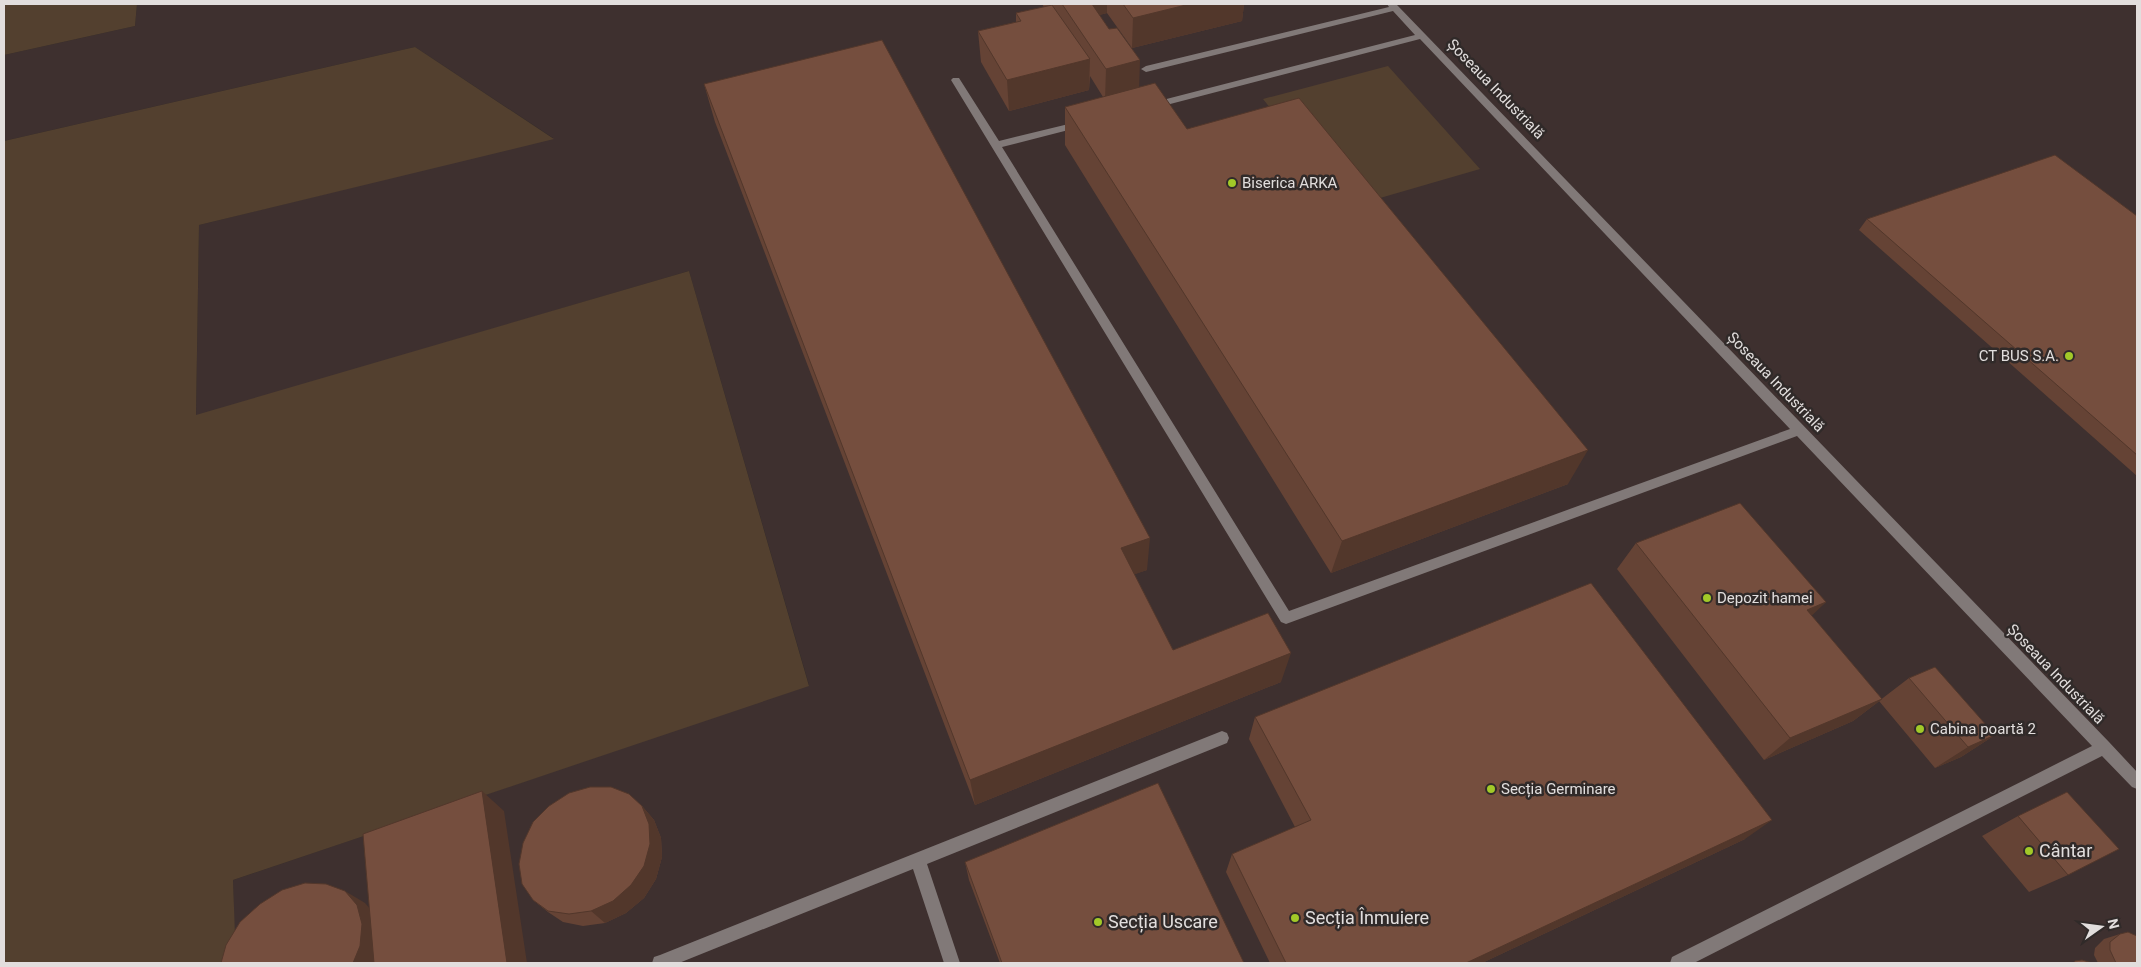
<svg xmlns="http://www.w3.org/2000/svg" width="2141" height="967" viewBox="0 0 2141 967" font-family="Roboto,sans-serif">
	<style>
		.built { fill: #3e302f }
		.green { fill: #53402f }
		.lines { fill: none; stroke-linecap: round; stroke-linejoin: round }
		.minor { fill: #817978; fill-rule: evenodd }
		.wall { fill: #654335; fill-rule: evenodd }
		.shaded-wall { fill: #52372b }
		.building { fill: #754e3e; stroke: #52372b }
		.poi-dot { fill: #a2c928; stroke: #302a29; stroke-width: 2 }
		.labels { text-anchor: middle; stroke-width: 5; stroke-linejoin: round; paint-order: stroke }
		.street-label { font-size: 15px; fill: #e2dedd; stroke: #302a29 }
		.poi-label { font-size: 15px; fill: #e2dedd; stroke: #302a29; text-anchor: start }
		.near-poi-label { font-size: 18px; fill: #e2dedd; stroke: #302a29; text-anchor: start }
	</style>
	<rect width="100%" height="100%" fill="#302a29"/>
	<!-- built -->
	<path class="built" d="M 137,4 L 2137,4 L 2137,963 L 235,963 L 233,880 L 809,685 L 689,271 L 196,416 L 199,225 L 553,138 L 415,47 L 4,141 L 4,55 L 135,26 Z"/>
	<!-- green -->
	<path class="green" d="M 4,4 L 137,4 L 135,26 L 4,55 Z
		M 415,47 L 554,139 L 199,225 L 196,415 L 689,271 L 809,686 L 233,880 L 236,963 L 4,963 L 4,141 Z
		M 1388,66 L 1480,169 L 1349,207 L 1263,99 Z"/>
	<g class="lines">
		<!-- minor -->
		<path class="minor" d="M 1387,4 L 1396,4 L 1398,6 L 2109,742 L 2137,772 L 2137,789 L 2132,787 L 2102,756 L 1694,963 L 1670,963 L 1672,957 L 2092,746 L 1797,436 L 1286,624 L 1281,622 L 951,80 L 953,78 L 959,78 L 999,141 L 1081,121 L 1086,124 L 1084,126 L 1002,147 L 1289,611 L 1790,429 L 1420,39 L 1151,109 L 1146,106 L 1151,103 L 1415,35 L 1393,11 L 1146,72 L 1141,69 L 1146,66 L 1389,7 Z
			M 1222,731 L 1227,733 L 1229,738 L 1227,743 L 927,864 L 960,963 L 944,963 L 913,869 L 679,963 L 652,963 L 654,957 L 660,955 Z"/>
	</g>
	<!-- wall -->
	<path class="wall" d="M 1042,4 L 1244,4 L 1242,21 L 1132,48 L 1139,88 L 1187,129 L 1568,484 L 1331,573 L 1065,145 L 1065,107 L 1103,97 L 1090,76 L 1089,90 L 1009,111 L 981,62 L 978,31 L 1016,22 L 1016,13 L 1044,7 ZM 1107,13 L 1132,48 L 1109,29 L 1099,15 Z
		M 704,84 L 1147,570 L 1134,574 L 1173,650 L 1281,682 L 975,805 L 715,122 Z
		M 2137,216 L 2137,476 L 1859,230 L 1867,219 Z
		M 1636,543 L 1826,602 L 1811,615 L 1882,699 L 1853,721 L 1764,760 L 1617,569 Z
		M 1909,678 L 1995,735 L 1961,757 L 1935,768 L 1879,701 Z
		M 1255,717 L 1745,839 L 1482,963 L 1270,963 L 1226,872 L 1232,854 L 1295,827 L 1249,739 Z
		M 642,806 L 654,820 L 661,838 L 662,857 L 656,879 L 644,898 L 626,913 L 605,923 L 583,926 L 563,922 L 548,912 L 533,900 Z
		M 2018,816 L 2068,875 L 2029,892 L 1982,836 Z
		M 965,862 L 1244,963 L 1000,963 L 969,880 Z
		M 2120,934 L 2137,963 L 2098,963 L 2094,955 L 2095,948 L 2104,939 Z"/>
	<!-- shaded-wall -->
	<path class="shaded-wall" d="M 1081,4 L 1107,4 L 1107,13 L 1081,20 Z
		M 1190,4 L 1244,4 L 1242,21 L 1132,48 L 1133,18 Z
		M 1090,59 L 1089,90 L 1009,111 L 1007,80 Z
		M 1140,60 L 1139,91 L 1105,100 L 1106,69 Z
		M 1588,450 L 1568,484 L 1331,573 L 1342,541 Z
		M 1150,538 L 1147,570 L 1119,580 L 1121,548 Z
		M 1826,602 L 1800,627 L 1807,610 Z
		M 1291,653 L 1281,682 L 975,805 L 970,780 Z
		M 1882,699 L 1853,721 L 1764,760 L 1790,738 Z
		M 1995,735 L 1961,757 L 1935,768 L 1968,747 Z
		M 482,791 L 504,811 L 527,963 L 507,963 Z
		M 642,806 L 654,820 L 661,838 L 662,857 L 656,879 L 644,898 L 626,913 L 605,923 L 591,911 Z
		M 1772,820 L 1745,839 L 1482,963 L 1466,963 Z
		M 345,891 L 365,903 L 377,917 L 378,963 L 353,963 Z"/>
	<!-- building -->
	<path class="building" d="M 1062,4 L 1092,4 L 1109,29 L 1117,28 L 1140,60 L 1106,69 Z
		M 1123,4 L 1190,4 L 1133,18 Z
		M 1052,5 L 1090,59 L 1007,80 L 978,31 L 1021,21 L 1016,13 Z
		M 882,40 L 1150,538 L 1121,548 L 1173,650 L 1268,613 L 1291,653 L 970,780 L 704,84 Z
		M 1155,83 L 1187,129 L 1299,98 L 1588,450 L 1342,541 L 1065,107 Z
		M 2055,155 L 2137,216 L 2137,455 L 1867,219 Z
		M 1740,503 L 1826,602 L 1807,610 L 1882,699 L 1790,738 L 1636,543 Z
		M 1591,583 L 1772,820 L 1466,963 L 1286,963 L 1232,854 L 1311,820 L 1255,717 Z
		M 1935,667 L 1995,735 L 1968,747 L 1909,678 Z
		M 1158,783 L 1244,963 L 1002,963 L 965,862 Z
		M 590,787 L 611,787 L 629,794 L 642,806 L 649,824 L 650,844 L 644,866 L 631,885 L 613,901 L 591,911 L 569,914 L 548,911 L 533,900 L 522,884 L 519,864 L 523,843 L 533,822 L 549,806 L 569,793 Z
		M 482,791 L 507,963 L 374,963 L 363,834 Z
		M 2067,792 L 2119,849 L 2068,875 L 2018,816 Z
		M 305,883 L 326,884 L 345,891 L 357,905 L 362,924 L 360,946 L 353,963 L 221,963 L 226,945 L 240,922 L 260,904 L 282,890 Z
		M 2128,932 L 2137,936 L 2137,963 L 2116,963 L 2110,950 L 2110,942 L 2120,934 Z
		M 2082,960 L 2092,963 L 2073,963 L 2075,961 Z"/>
	<!-- markers -->
	<g class="poi-dot">
		<circle cx="1232" cy="183" r="5"/>
		<circle cx="2069" cy="356" r="5"/>
		<circle cx="1707" cy="598" r="5"/>
		<circle cx="1920" cy="729" r="5"/>
		<circle cx="1491" cy="789" r="5"/>
		<circle cx="2029" cy="851" r="5"/>
		<circle cx="1295" cy="918" r="5"/>
		<circle cx="1098" cy="922" r="5"/>
	</g>
	<g class="labels">
		<!-- street labels -->
		<g class="street-label">
			<text transform="translate(1496 89) rotate(46)" y="5">Șoseaua Industrială</text>
			<text transform="translate(1776 382) rotate(46)" y="5">Șoseaua Industrială</text>
			<text transform="translate(2056 674) rotate(46)" y="5">Șoseaua Industrială</text>
		</g>
		<!-- poi labels -->
		<g class="poi-label">
			<text x="1242" y="188">Biserica ARKA</text>
			<text x="2059" y="361" text-anchor="end">CT BUS S.A.</text>
			<text x="1717" y="603">Depozit hamei</text>
			<text x="1930" y="734">Cabina poartă 2</text>
			<text x="1501" y="794">Secția Germinare</text>
		</g>
		<!-- near-poi labels -->
		<g class="near-poi-label">
			<text x="2039" y="857">Cântar</text>
			<text x="1305" y="924">Secția Înmuiere</text>
			<text x="1108" y="928">Secția Uscare</text>
		</g>
	</g>
	<!-- border -->
	<rect width="2141" height="967" fill="none" stroke="#e2dedd" stroke-width="10"/>
	<!-- north arrow -->
	<g transform="translate(2101 927) rotate(76)" stroke="#302a29" stroke-width="4" paint-order="stroke">
	<path d="M0-4L9 19L0 12L-9 19Z" fill="#e2dedd"/>
	<text y="-8" font-size="14" font-weight="bold" text-anchor="middle" fill="#e2dedd">N</text>
	</g>
</svg>
